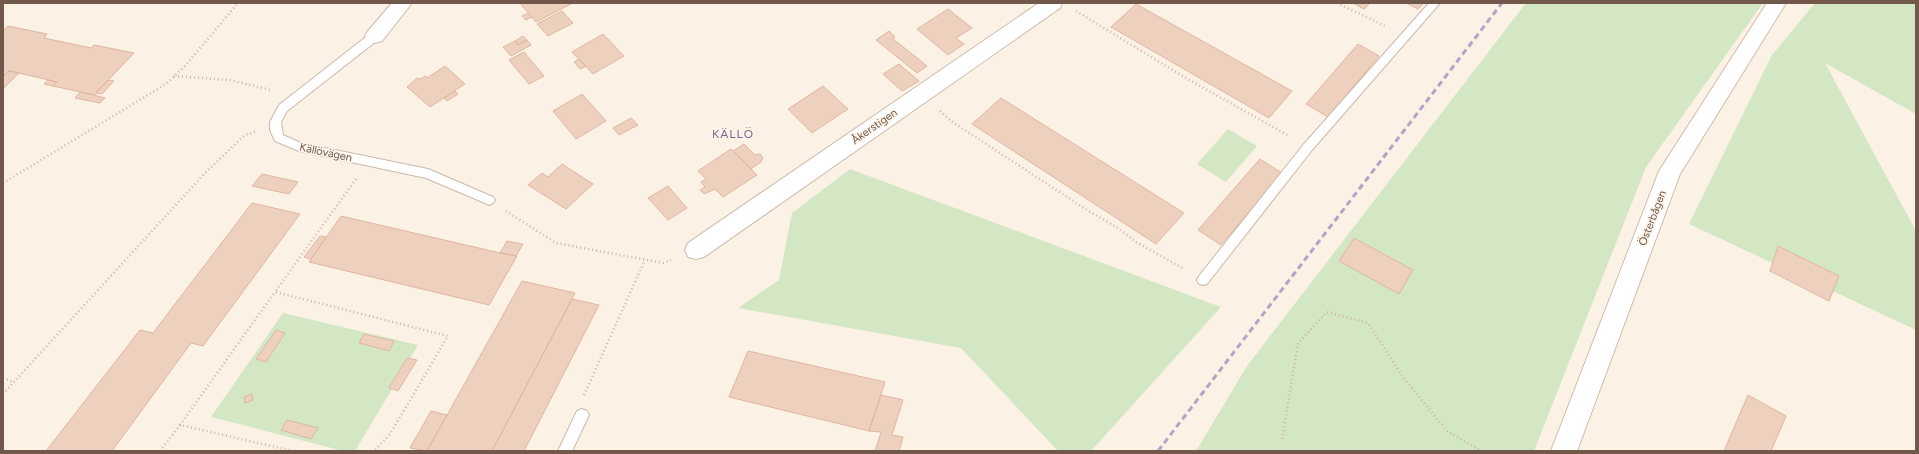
<svg xmlns="http://www.w3.org/2000/svg" width="1919" height="454" viewBox="0 0 1919 454" font-family="Figtree,sans-serif">
	<style>
		.green { fill: #d3e7c4 }
		.building { fill: #eed0be; stroke: #e0b69f }
		.lines { fill: none; stroke-linecap: round; stroke-linejoin: round }
		.service-casing { stroke: #cbb9ab; stroke-width: 2 }
		.minor-casing { stroke: #cbb9ab; stroke-width: 2 }
		.secondary-casing { stroke: #d0bbac; stroke-width: 2 }
		.path { stroke: #d3b3a1; stroke-width: 2.5; stroke-dasharray: 1 3; stroke-linecap: butt }
		.service { fill: #fff; fill-rule: evenodd }
		.minor { fill: #fff; fill-rule: evenodd }
		.secondary { fill: #fff; fill-rule: evenodd }
		.rail { stroke: #b4a4c3; stroke-width: 3; stroke-dasharray: 6 4; stroke-linecap: butt }
		.labels { text-anchor: middle; stroke-width: 3.5; stroke-linejoin: round; paint-order: stroke }
		.street-label { font-size: 11px; fill: #71584b; stroke: #fef5ea }
		.neighbourhood-label { font-size: 12px; letter-spacing: 1px; fill: #7e638d; stroke: #fef5ea }
	</style>
	<rect width="100%" height="100%" fill="#fbf1e4"/>
	<!-- green -->
	<path class="green" d="M 1526,3 L 1763,3 L 1646,167 L 1534,451 L 1196,451 L 1247,366 Z
		M 1815,3 L 1916,3 L 1916,114 L 1825,63 L 1916,231 L 1916,330 L 1689,224 L 1772,55 Z
		M 1228,129 L 1257,146 L 1226,182 L 1197,164 Z
		M 850,169 L 1221,307 L 1091,451 L 1058,451 L 961,348 L 738,308 L 779,280 L 792,213 Z
		M 283,313 L 418,345 L 355,451 L 343,451 L 211,417 Z"/>
	<!-- building -->
	<path class="building" d="M 520,3 L 573,3 L 536,22 Z
		M 1353,3 L 1370,3 L 1364,9 Z
		M 1406,3 L 1424,3 L 1418,9 Z
		M 1136,4 L 1292,91 L 1269,118 L 1111,27 Z
		M 948,9 L 972,28 L 956,38 L 964,44 L 948,55 L 917,29 Z
		M 562,11 L 573,23 L 548,36 L 537,24 Z
		M 528,13 L 532,17 L 526,20 L 522,16 Z
		M 8,26 L 47,34 L 44,38 L 91,48 L 94,45 L 134,53 L 94,95 L 53,86 L 57,82 L 19,73 L 9,71 L 5,75 L 3,75 L 3,31 Z
		M 889,31 L 895,37 L 892,38 L 927,66 L 917,73 L 876,40 Z
		M 603,34 L 624,56 L 593,74 L 572,52 Z
		M 523,36 L 527,40 L 518,45 L 515,41 Z
		M 527,40 L 531,45 L 511,56 L 503,47 L 515,41 L 518,45 Z
		M 1358,44 L 1379,56 L 1328,117 L 1306,104 Z
		M 524,52 L 544,76 L 529,84 L 509,60 Z
		M 579,59 L 586,66 L 580,69 L 574,62 Z
		M 899,64 L 919,81 L 902,91 L 883,74 Z
		M 445,66 L 465,84 L 430,107 L 407,87 L 417,78 L 421,79 L 425,76 L 427,78 Z
		M 9,71 L 19,73 L 3,89 L 3,75 L 5,75 Z
		M 48,80 L 57,82 L 53,86 L 44,84 Z
		M 108,80 L 114,81 L 102,94 L 96,93 Z
		M 823,86 L 848,109 L 812,133 L 788,109 Z
		M 455,91 L 458,94 L 447,101 L 444,98 Z
		M 80,92 L 94,95 L 105,98 L 100,103 L 75,98 Z
		M 582,94 L 606,121 L 576,139 L 553,111 Z
		M 1001,98 L 1184,213 L 1156,244 L 972,124 Z
		M 631,118 L 638,125 L 619,135 L 613,128 Z
		M 744,144 L 755,155 L 760,154 L 763,158 L 761,162 L 751,169 L 733,151 Z
		M 731,149 L 757,175 L 723,197 L 715,189 L 704,194 L 700,190 L 705,187 L 701,182 L 706,179 L 698,171 Z
		M 1260,159 L 1282,173 L 1221,245 L 1198,230 Z
		M 562,164 L 593,184 L 566,209 L 528,185 L 542,173 L 548,177 Z
		M 262,174 L 298,182 L 289,194 L 252,186 Z
		M 668,186 L 687,208 L 668,220 L 648,198 Z
		M 252,203 L 300,214 L 203,346 L 191,343 L 112,451 L 46,451 L 140,330 L 153,333 Z
		M 341,216 L 500,253 L 517,256 L 489,305 L 309,262 Z
		M 320,236 L 326,237 L 311,259 L 304,257 Z
		M 1354,238 L 1413,270 L 1399,294 L 1339,261 Z
		M 507,241 L 523,244 L 516,256 L 500,253 Z
		M 1778,246 L 1839,276 L 1829,301 L 1770,271 Z
		M 522,281 L 575,293 L 492,451 L 427,451 Z
		M 572,299 L 599,305 L 524,451 L 492,451 Z
		M 276,330 L 285,333 L 266,362 L 256,359 Z
		M 364,334 L 394,341 L 389,351 L 359,343 Z
		M 748,351 L 885,382 L 869,431 L 729,397 Z
		M 407,358 L 417,360 L 398,391 L 389,388 Z
		M 252,394 L 253,400 L 245,403 L 244,397 Z
		M 881,395 L 903,400 L 892,435 L 903,437 L 899,451 L 875,451 L 881,432 L 869,431 Z
		M 1748,395 L 1786,416 L 1771,451 L 1724,451 Z
		M 431,411 L 447,415 L 427,451 L 410,448 Z
		M 287,420 L 318,428 L 311,439 L 281,430 Z"/>
	<g class="lines">
		<!-- service casing -->
		<g class="service-casing">
			<path id="service" d="M 1429,3 L 1440,3 L 1312,150 L 1207,284 L 1203,285 L 1199,284 L 1197,280 L 1199,276 L 1304,144 Z
				M 375,32 L 380,36 L 379,39 L 287,111 L 281,122 L 283,135 L 301,143 L 428,169 L 493,197 L 495,200 L 493,203 L 489,205 L 485,203 L 426,178 L 299,151 L 275,141 L 270,130 L 270,122 L 279,105 L 371,33 Z
				M 582,409 L 587,411 L 589,415 L 572,451 L 558,451 L 577,411 Z"/>
		</g>
		<!-- minor casing -->
		<g class="minor-casing">
			<path id="minor" d="M 392,3 L 412,3 L 382,41 L 375,43 L 368,41 L 365,36 L 368,31 Z
				M 1039,3 L 1062,3 L 1060,8 L 704,257 L 696,259 L 688,257 L 685,250 L 688,243 Z"/>
		</g>
		<!-- secondary casing -->
		<g class="secondary-casing">
			<path id="secondary" d="M 1767,3 L 1786,3 L 1680,174 L 1577,451 L 1551,451 L 1659,171 Z"/>
		</g>
		<!-- path -->
		<path class="path" d="M 1337,3 L 1387,27
			M 3,6 L 6,3
			M 1076,11 L 1184,77 L 1289,136
			M 174,76 L 230,80 L 271,90
			M 940,111 L 951,121 L 1090,212 L 1118,228 L 1136,242 L 1184,269
			M 356,179 L 275,292 L 448,336 L 390,434 L 374,451
			M 3,183 L 166,84 L 185,66 L 238,3
			M 506,211 L 556,243 L 663,263 L 671,260
			M 3,378 L 14,382
			M 3,394 L 206,172 L 245,135 L 255,132
			M 584,395 L 645,260
			M 180,425 L 275,292
			M 1282,439 L 1298,343 L 1327,312 L 1368,323 L 1403,377 L 1447,431 L 1481,451
			M 160,451 L 180,425 L 293,451"/>
		<!-- service -->
		<use href="#service" class="service"/>
		<!-- minor -->
		<use href="#minor" class="minor"/>
		<!-- secondary -->
		<use href="#secondary" class="secondary"/>
		<!-- rail -->
		<path class="rail" d="M 1158,451 L 1502,3"/>
	</g>
	<g class="labels">
		<!-- street labels -->
		<g class="street-label">
			<text transform="translate(874 126) rotate(-35)" y="4">Åkerstigen</text>
			<text transform="translate(326 152) rotate(12)" y="4">Källövägen</text>
			<text transform="translate(1652 218) rotate(-69)" y="4">Österbågen</text>
		</g>
		<!-- neighbourhood labels -->
		<g class="neighbourhood-label">
			<text x="733" y="138">KÄLLÖ</text>
		</g>
	</g>
	<!-- border -->
	<rect width="1919" height="454" fill="none" stroke="#71584b" stroke-width="8"/>
</svg>
